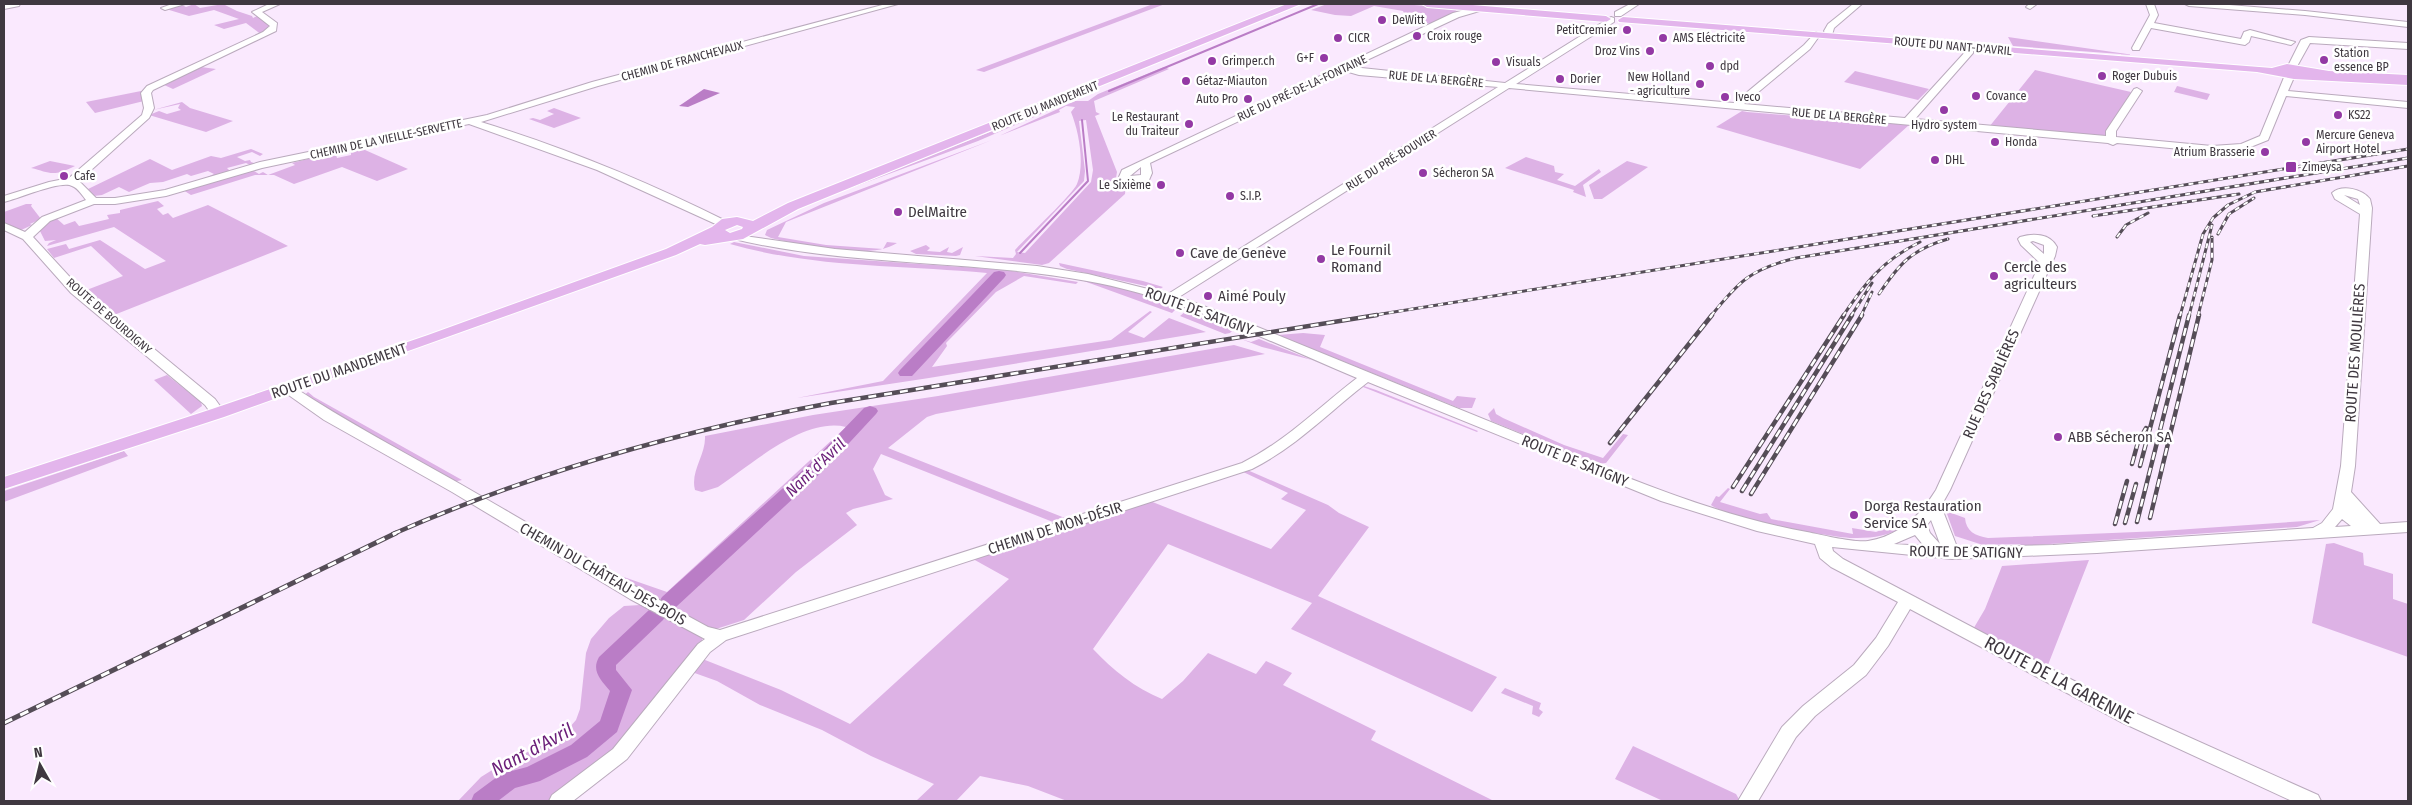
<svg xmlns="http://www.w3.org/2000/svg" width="2412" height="805" viewBox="0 0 2412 805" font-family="'Fira Sans Condensed',sans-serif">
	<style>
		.green { fill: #ddb2e5; fill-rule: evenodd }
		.water { fill: #ba7dc6 }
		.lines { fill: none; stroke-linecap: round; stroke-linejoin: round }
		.stream { stroke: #ba7dc6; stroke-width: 2 }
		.river { fill: #ba7dc6; fill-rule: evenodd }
		.minor-casing { stroke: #baaabd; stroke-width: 2 }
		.major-casing { stroke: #fff; stroke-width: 2 }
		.minor { fill: #fff; fill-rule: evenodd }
		.major { fill: #e3b5ec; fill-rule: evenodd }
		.rail-far2-casing { stroke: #554d57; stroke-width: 3 }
		.rail-far1-casing { stroke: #554d57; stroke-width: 4.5 }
		.rail-casing { stroke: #554d57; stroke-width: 5 }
		.rail-far2 { stroke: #fff; stroke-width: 2; stroke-dasharray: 5; stroke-linecap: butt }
		.rail-far1 { stroke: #fff; stroke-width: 2.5; stroke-dasharray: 8; stroke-linecap: butt }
		.rail { stroke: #fff; stroke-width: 3; stroke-dasharray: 9; stroke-linecap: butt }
		.poi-dot { fill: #9339a4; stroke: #fff; stroke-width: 2 }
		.labels { text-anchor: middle; stroke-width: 5; stroke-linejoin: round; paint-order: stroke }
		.far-poi-label { font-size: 12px; fill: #3f3840; stroke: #fff; text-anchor: start }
		.far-street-label { font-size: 12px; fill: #3f3840; stroke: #fff }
		.poi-label { font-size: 15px; fill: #3f3840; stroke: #fff; text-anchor: start }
		.street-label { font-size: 15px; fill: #3f3840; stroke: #fff }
		.water-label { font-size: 16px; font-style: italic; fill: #6a1e78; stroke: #fff }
		.near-street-label { font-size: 18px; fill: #3f3840; stroke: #fff }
		.near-water-label { font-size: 19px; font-style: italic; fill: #6a1e78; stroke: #fff }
	</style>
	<rect width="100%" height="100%" fill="#fae9fe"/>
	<!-- green -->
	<path class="green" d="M 180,4 L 186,7 L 194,4 L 200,8 L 223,4 L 237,11 L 252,16 L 253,18 L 257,16 L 270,26 L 262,35 L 246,23 L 224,29 L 214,25 L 239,19 L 214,10 L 189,16 L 166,9 Z
		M 1153,4 L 1165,4 L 984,72 L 976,70 Z
		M 1327,4 L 1402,4 L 1452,8 L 1457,11 L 1430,24 L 1402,16 L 1405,15 L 1403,11 L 1374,6 L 1351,16 L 1335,15 L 1311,10 Z
		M 2008,37 L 2134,55 L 2013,46 Z
		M 201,67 L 216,69 L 173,89 L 162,84 Z
		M 1164,67 L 1169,69 L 1094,101 L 1096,112 L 1100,114 L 1095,116 L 1117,172 L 1116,178 L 1126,184 L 1125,194 L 1049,263 L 1042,265 L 975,256 L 1013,258 L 1016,254 L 1015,250 C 1026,238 1073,194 1077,184 C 1085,164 1079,132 1071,112 L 1075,107 L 1066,106 L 1059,110 L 1060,112 L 999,136 L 1075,101 L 1088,101 L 1098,94 ZM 1086,120 L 1093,170 L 1091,182 L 1025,253 L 1017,252 L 1084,181 L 1085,171 L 1079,121 Z
		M 2035,70 L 2131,92 L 2105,135 L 2099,136 L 1989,127 Z
		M 1855,71 L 1929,89 L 1918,100 L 1844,82 Z
		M 2177,86 L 2210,94 L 2207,100 L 2174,92 Z
		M 141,91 L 144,101 L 95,113 L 86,102 Z
		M 182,102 L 190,108 L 233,121 L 206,132 L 149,115 L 159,111 L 167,114 L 181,110 L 178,108 L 180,104 L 153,110 Z
		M 554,108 L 581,118 L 554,128 L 529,119 L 533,118 L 540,120 L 554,114 L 547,111 Z
		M 1045,110 L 1048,111 L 978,141 L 832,195 Z
		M 1742,111 L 1747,112 L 1909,125 L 1860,169 L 1716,127 Z
		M 992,140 L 786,222 L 778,237 L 826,245 L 883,249 L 887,242 L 897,243 C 870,261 802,245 771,238 L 765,235 L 767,230 L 824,203 Z
		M 356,146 L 408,169 L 377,181 L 342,167 L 294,184 L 274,175 L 255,175 L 191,195 L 183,190 L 251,169 L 259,174 L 263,172 L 268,175 L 295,165 L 292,163 L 335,152 L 337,158 L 351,155 L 351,149 Z
		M 251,149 L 263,154 L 260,156 L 252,152 L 237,157 L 245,161 L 250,160 L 251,162 L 257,164 L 250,165 L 246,163 L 227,168 L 230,171 L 206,180 L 203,179 L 214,174 L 208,171 L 191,176 L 187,174 L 163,182 L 150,183 L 129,192 L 119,187 L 102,195 L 94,196 L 88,189 L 150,159 L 172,170 L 211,156 L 221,158 Z
		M 1526,157 L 1554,166 L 1555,172 L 1564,174 L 1557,180 L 1575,186 L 1599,169 L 1601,172 L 1583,185 L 1586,197 L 1573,192 L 1574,190 L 1505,168 Z
		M 50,161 L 75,166 C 52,178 49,172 31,168 Z
		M 1627,161 L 1648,167 L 1602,199 L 1594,199 L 1589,185 Z
		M 158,201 L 164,206 L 157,209 L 163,215 L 168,213 L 173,218 L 208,205 L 288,246 L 114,315 L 84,291 L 123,276 L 91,246 L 54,258 L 47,249 L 66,244 L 69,249 L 100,240 L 145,269 L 166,261 L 114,227 L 47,246 L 49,243 L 56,240 L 45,241 L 39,229 L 55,217 L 64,225 L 75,221 L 79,226 L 109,219 L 107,215 L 120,213 L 120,210 Z
		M 26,204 L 32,204 L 31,206 L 41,219 L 30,224 L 32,225 L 19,231 L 4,223 L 4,212 Z
		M 734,242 L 804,256 L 1006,270 L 1078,282 L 1076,284 L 1024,276 L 996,292 L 946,343 L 947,346 L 932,367 L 1111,340 L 1150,311 L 1152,312 L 1128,332 L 1144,338 L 1169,318 L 1206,332 L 929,378 L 797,398 L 883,381 L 987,273 C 901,265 814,268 730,244 ZM 996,274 L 1004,276 L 911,372 L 901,374 Z
		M 926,245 L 930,248 L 927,251 L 940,252 L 949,247 L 947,252 L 952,253 L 963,247 L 960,255 L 956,256 L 916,254 L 910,251 Z
		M 1059,263 L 1143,281 L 1163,287 L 1160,289 L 1067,269 L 1060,266 Z
		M 1081,280 L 1119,287 L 1175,304 L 1178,307 L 1172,313 Z
		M 1186,311 L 1195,312 L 1234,329 L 1230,333 L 1225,334 L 1180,316 Z
		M 1303,333 L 1325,335 L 1320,347 L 1453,401 L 1457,396 L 1476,398 L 1472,408 L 1459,408 L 1278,335 Z
		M 1241,339 L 1251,342 L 1259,339 L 1312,360 L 1262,347 Z
		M 1234,345 L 1265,354 L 936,414 L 927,417 L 888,448 L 1070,520 L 1058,524 L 881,454 L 873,469 L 885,495 L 893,499 L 853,509 L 846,513 L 857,525 L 796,572 L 744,620 L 716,629 L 712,630 L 671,606 L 688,593 L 826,464 L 877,410 L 865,412 L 813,465 L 663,601 L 637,586 L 626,584 L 490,501 L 618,575 L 667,592 L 846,427 C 804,417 752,464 718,487 L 702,492 L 695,490 C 690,471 706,455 705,436 L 813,415 L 938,396 Z
		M 167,375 L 201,402 L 202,406 L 191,414 L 154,380 Z
		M 1364,386 L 1376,390 L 1478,431 L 1477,432 L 1363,387 Z
		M 308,392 L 314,397 L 462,480 L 453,482 L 302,397 Z
		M 1494,408 L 1496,414 L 1503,418 L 1564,445 L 1603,458 L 1623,434 L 1628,435 L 1606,463 L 1596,464 L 1491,421 L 1488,414 Z
		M 124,451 L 128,456 L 4,502 L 4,491 Z
		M 1245,469 L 1328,505 L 1339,513 L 1369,527 L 1318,596 L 1497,677 L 1472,712 L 1291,629 L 1312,603 L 1168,544 L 1093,649 C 1113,670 1135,688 1162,699 L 1183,681 L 1208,653 L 1256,674 L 1266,661 L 1292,673 L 1283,685 L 1376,731 L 1371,740 L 1494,801 L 1067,801 L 1028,786 L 980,776 L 956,801 L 916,801 L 934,784 L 871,756 L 822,730 L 760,705 L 717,681 L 689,671 L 700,658 L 781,690 L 850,724 L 1009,579 L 973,559 L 1150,501 L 1271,549 L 1306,510 L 1281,499 L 1288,493 L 1241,471 Z
		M 1728,488 L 1730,489 L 1720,502 L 1760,514 L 1767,513 L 1771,519 L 1853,534 L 1852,528 L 1876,532 L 1899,523 L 1905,527 C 1889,535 1875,538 1857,538 C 1835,539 1726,517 1711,505 L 1716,496 L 1719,497 Z
		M 1946,511 L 1965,518 C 1966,531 1975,536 1988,538 L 2161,531 L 2320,520 L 2297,527 L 2022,546 L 2020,544 L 1983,545 L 1955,536 Z
		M 2334,543 L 2363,553 L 2364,565 L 2393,574 L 2393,599 L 2408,604 L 2408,657 L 2312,623 L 2326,544 Z
		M 2089,560 L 2046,670 L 1972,631 L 1985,609 L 2002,566 Z
		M 640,605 L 653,609 L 702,638 L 702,641 L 637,728 L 575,786 L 554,801 L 458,801 L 481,777 L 497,767 L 556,738 L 569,728 L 576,720 L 580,709 L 586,653 L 591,639 L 609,618 L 624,606 ZM 615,726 C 607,739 591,750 574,749 L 597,732 Z
		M 1505,688 L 1541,703 L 1539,709 L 1543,712 L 1539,717 L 1532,714 L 1533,706 L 1501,693 Z
		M 1633,746 L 1736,794 L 1740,801 L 1663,801 L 1615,779 Z"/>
	<!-- water -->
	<path class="water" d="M 704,89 L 720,93 L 688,107 L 679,106 Z"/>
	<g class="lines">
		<!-- stream -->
		<path class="stream" d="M 1109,91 L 1318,4
			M 1020,253 L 1088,181 L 1082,120"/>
		<!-- river -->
		<path class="river" d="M 999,271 L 1004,272 L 1006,275 L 1004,278 L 912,376 L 900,376 L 898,373 L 900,370 L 994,272 Z
			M 870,406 L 876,408 L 878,411 L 876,414 L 825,469 L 676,607 L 669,609 L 662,607 L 659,602 L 662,597 L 813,461 L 864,408 Z
			M 656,608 L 663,610 L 666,615 L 663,620 L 616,665 L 616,670 L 632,690 L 617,732 L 587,757 L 540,781 L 515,788 L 498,801 L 471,801 L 474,794 L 501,774 L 527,767 L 571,745 L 600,721 L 610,691 C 601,680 591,671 599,657 L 649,610 Z"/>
		<!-- minor casing -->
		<g class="minor-casing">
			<path id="minor" d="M 20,4 L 19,6 L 4,9 L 4,5 Z
				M 172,4 L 185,4 L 165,10 L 161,8 Z
				M 269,4 L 280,4 L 262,12 L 277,23 L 276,31 L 153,90 L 151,93 L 154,108 L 149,118 L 79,181 L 96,198 L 115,198 L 165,190 L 260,162 L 487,115 L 592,82 L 886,4 L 898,4 L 598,86 L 481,122 C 566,148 648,182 728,222 L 728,226 L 720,226 L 597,170 L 469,124 L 262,168 L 166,196 L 115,204 L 94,204 L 50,221 L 33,237 L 79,287 L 215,399 L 225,413 L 218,417 L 213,416 L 205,405 L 71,293 L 23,239 L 4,230 L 4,223 L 25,232 L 42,217 L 86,200 C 82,195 78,188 72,186 C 61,180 18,199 4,202 L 4,196 L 49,182 L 69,178 L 142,115 L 144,108 L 141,93 L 147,86 L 263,32 L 270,26 L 252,12 Z
				M 1630,4 L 1639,4 L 1621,16 L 1615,16 L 1615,12 Z
				M 1853,4 L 1862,4 L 1834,28 L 1832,35 L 1826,35 L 1824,31 L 1828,24 Z
				M 2029,4 L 2037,4 L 2030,9 L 2026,7 Z
				M 2146,4 L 2154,4 L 2158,15 L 2154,23 L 2241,39 L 2244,32 L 2250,30 L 2295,42 L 2291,45 L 2251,36 L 2249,42 L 2245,45 L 2151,28 L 2139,50 L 2133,50 L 2132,48 L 2150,15 Z
				M 2185,4 L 2217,4 L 2305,11 L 2408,22 L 2408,27 L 2305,15 L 2189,6 Z
				M 1480,6 L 1484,8 L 1483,10 L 1459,17 L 1352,67 L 1505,83 L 1611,17 L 1614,18 L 1614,22 L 1516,84 L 1734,103 L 1804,45 L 1816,32 L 1820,35 L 1810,49 L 1744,104 L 1905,118 L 1966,51 L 1967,45 L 1970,44 L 1974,47 L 1973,53 L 1915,119 L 2106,136 L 2106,131 L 2134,89 L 2137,88 L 2142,91 L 2116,131 L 2116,137 L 2212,146 L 2241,144 L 2260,136 L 2285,75 L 2290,72 L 2295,75 L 2288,91 L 2408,102 L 2408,108 L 2286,96 L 2268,140 L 2243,150 L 2212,152 L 2117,143 L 2113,145 L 2108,143 L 1509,88 L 1179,297 L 1233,317 C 1334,358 1434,399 1535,440 C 1623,476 1713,515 1807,532 C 1822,535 1855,543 1868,541 C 1899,536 1920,516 1936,490 L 2040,263 L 2021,245 L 2018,239 L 2020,237 C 2033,233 2050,233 2057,247 L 2055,256 L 1950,490 L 1941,506 L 1957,547 L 2053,545 L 2313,528 L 2322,523 L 2333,509 L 2341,466 L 2360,214 L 2335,199 L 2332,193 C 2342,184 2362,189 2370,199 L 2372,208 L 2355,466 L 2351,492 L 2380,524 L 2408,522 L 2408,532 L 2097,553 L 1952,559 L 1832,547 L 1833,551 L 1843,559 L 2135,713 L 2318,795 L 2321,801 L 2292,801 L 2123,723 L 1910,609 L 1888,646 L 1866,675 L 1815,716 L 1796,737 L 1758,801 L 1738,801 L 1782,727 L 1803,706 L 1854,665 L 1876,638 L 1898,602 L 1831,567 L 1820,558 L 1815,544 L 1757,531 L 1661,501 L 1368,382 C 1329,412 1296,447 1252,469 L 726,640 L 710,652 L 627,759 L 573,801 L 549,801 L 552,795 L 613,749 L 698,644 L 705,639 L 630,599 L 452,492 L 324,420 L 280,389 L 287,385 L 292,386 C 347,422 405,453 462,485 C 544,532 625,582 708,627 L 720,630 L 1242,463 C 1286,441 1319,407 1357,378 C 1269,341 1182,298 1087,281 C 969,259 847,267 730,238 L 730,234 L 835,249 L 1037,266 L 1088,274 L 1168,294 L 1498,87 L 1359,75 L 1345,71 L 1150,163 L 1152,173 L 1149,180 C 1138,183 1128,185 1119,177 L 1122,170 L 1453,13 ZM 1141,167 L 1141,175 L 1130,176 ZM 2344,195 L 2358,199 L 2360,205 ZM 2033,241 L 2044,245 L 2044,254 L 2030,242 ZM 2342,519 L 2351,526 L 2335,527 ZM 1931,520 L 1940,544 L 1930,533 L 1927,525 ZM 1915,535 L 1924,546 L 1894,544 Z
				M 2309,37 L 2408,43 L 2408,49 L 2310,43 L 2295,70 L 2289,70 L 2287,68 L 2301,40 Z"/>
		</g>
		<!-- major casing -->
		<g class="major-casing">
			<path id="major" d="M 1287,4 L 1301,4 L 798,209 L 743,239 L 705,245 L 700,244 L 676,255 L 224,417 L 4,489 L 4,477 L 212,409 L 428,335 L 666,249 L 712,227 L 722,219 L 737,217 L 753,221 L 788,203 ZM 737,225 L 743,227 L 742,229 L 730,233 L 725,230 Z
				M 1422,4 L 1461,4 L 1606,16 L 1611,19 L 1606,22 L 1427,7 Z
				M 1623,17 L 2272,68 L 2287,64 L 2329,71 L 2408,75 L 2408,85 L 2294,79 L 2257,72 L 1619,22 L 1618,20 Z"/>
		</g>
		<!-- minor -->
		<use href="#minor" class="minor"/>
		<!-- major -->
		<use href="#major" class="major"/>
		<!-- rail-far2 casing -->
		<g class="rail-far2-casing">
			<path id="rail-far2" d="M 2093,216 L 2239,194
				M 2218,234 L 2229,214 L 2254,198
				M 2117,237 L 2126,225 L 2148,213
				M 1879,294 C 1899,264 1912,249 1948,239
				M 1369,316 L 2408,149
				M 1711,316 C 1739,281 1751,269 1796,258 L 2408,158
				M 1843,316 C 1865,283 1883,260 1920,242
				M 1851,316 L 1872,283
				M 1861,316 L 1872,292
				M 2180,316 L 2203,234 L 2213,218 L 2228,205 L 2255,192 L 2408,166
				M 2189,316 L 2212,225
				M 2198,316 L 2212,260 L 2212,237"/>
		</g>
		<!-- rail-far1 casing -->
		<g class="rail-far1-casing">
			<path id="rail-far1" d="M 1610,443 L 1712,315
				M 2132,464 L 2138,442 L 2146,428
				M 2140,466 L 2180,315
				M 1733,487 L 1844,315
				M 1742,491 L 1852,315
				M 1751,494 L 1862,315
				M 2150,518 L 2199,315
				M 2137,522 L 2189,315
				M 2125,523 L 2136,484
				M 2115,524 L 2127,481
				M 393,534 C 534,472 680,431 831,403 L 1377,315"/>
		</g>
		<!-- rail casing -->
		<g class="rail-casing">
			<path id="rail" d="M 4,723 L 396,533"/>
		</g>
		<!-- rail-far2 -->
		<use href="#rail-far2" class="rail-far2"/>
		<!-- rail-far1 -->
		<use href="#rail-far1" class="rail-far1"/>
		<!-- rail -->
		<use href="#rail" class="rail"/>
	</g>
	<!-- markers -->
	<g class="poi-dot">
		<circle cx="1382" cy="20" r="5"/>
		<circle cx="1627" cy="30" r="5"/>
		<circle cx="1417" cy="36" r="5"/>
		<circle cx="1338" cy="38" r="5"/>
		<circle cx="1663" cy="38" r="5"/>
		<circle cx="1650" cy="51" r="5"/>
		<circle cx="1324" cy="58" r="5"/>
		<circle cx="2324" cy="60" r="5"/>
		<circle cx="1212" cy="61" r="5"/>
		<circle cx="1496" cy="62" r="5"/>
		<circle cx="1710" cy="66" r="5"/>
		<circle cx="2102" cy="76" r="5"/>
		<circle cx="1560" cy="79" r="5"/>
		<circle cx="1186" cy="81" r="5"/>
		<circle cx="1700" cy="84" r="5"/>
		<circle cx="1976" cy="96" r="5"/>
		<circle cx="1725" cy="97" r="5"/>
		<circle cx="1248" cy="99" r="5"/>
		<circle cx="1944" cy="110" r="5"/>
		<circle cx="2338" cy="115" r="5"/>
		<circle cx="1189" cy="124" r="5"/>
		<circle cx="1995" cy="142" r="5"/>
		<circle cx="2306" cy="142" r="5"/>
		<circle cx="2265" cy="152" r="5"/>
		<circle cx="1935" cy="160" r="5"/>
		<rect x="2285" y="161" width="12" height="12" rx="2.5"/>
		<circle cx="1423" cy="173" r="5"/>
		<circle cx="64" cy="176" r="5"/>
		<circle cx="1161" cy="185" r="5"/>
		<circle cx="1230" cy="196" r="5"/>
		<circle cx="898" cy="212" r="5"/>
		<circle cx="1180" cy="253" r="5"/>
		<circle cx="1321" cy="259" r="5"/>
		<circle cx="1994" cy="276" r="5"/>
		<circle cx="1208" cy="296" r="5"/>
		<circle cx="2058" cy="437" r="5"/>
		<circle cx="1854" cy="515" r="5"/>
	</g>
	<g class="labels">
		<!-- far-poi labels -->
		<g class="far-poi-label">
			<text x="1392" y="24">DeWitt</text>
			<text x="1617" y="34" text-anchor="end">PetitCremier</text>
			<text x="1427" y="40">Croix rouge</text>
			<text x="1348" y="42">CICR</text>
			<text x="1673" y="42">AMS Eléctricité</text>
			<text x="1640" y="55" text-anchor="end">Droz Vins</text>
			<text x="2334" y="57">Station<tspan x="2334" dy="14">essence BP</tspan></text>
			<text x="1314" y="62" text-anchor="end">G+F</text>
			<text x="1222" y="65">Grimper.ch</text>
			<text x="1506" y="66">Visuals</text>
			<text x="1720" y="70">dpd</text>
			<text x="2112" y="80">Roger Dubuis</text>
			<text x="1690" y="81" text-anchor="end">New Holland<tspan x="1690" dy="14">- agriculture</tspan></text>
			<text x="1570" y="83">Dorier</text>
			<text x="1196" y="85">Gétaz-Miauton</text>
			<text x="1986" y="100">Covance</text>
			<text x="1735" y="101">Iveco</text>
			<text x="1238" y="103" text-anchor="end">Auto Pro</text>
			<text x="2348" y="119">KS22</text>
			<text x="1179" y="121" text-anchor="end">Le Restaurant<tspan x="1179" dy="14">du Traiteur</tspan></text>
			<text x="1944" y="129" text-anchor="middle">Hydro system</text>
			<text x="2316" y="139">Mercure Geneva<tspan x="2316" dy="14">Airport Hotel</tspan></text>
			<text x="2005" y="146">Honda</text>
			<text x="2255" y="156" text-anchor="end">Atrium Brasserie</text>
			<text x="1945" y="164">DHL</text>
			<text x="2302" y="171">Zimeysa</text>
			<text x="1433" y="177">Sécheron SA</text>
			<text x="74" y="180">Cafe</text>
			<text x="1151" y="189" text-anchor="end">Le Sixième</text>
			<text x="1240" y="200">S.I.P.</text>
		</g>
		<!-- far-street labels -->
		<g class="far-street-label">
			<text transform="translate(1953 46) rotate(5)" y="4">ROUTE DU NANT-D'AVRIL</text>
			<text transform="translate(682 61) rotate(-15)" y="4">CHEMIN DE FRANCHEVAUX</text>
			<text transform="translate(1436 79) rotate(5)" y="4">RUE DE LA BERGÈRE</text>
			<text transform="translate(1302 88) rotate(-25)" y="4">RUE DU PRÉ-DE-LA-FONTAINE</text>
			<text transform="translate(1045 106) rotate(-22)" y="4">ROUTE DU MANDEMENT</text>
			<text transform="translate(1839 116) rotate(5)" y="4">RUE DE LA BERGÈRE</text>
			<text transform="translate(386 139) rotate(-12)" y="4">CHEMIN DE LA VIEILLE-SERVETTE</text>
			<text transform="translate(1391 160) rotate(-32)" y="4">RUE DU PRÉ-BOUVIER</text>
			<text transform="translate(109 316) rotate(41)" y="4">ROUTE DE BOURDIGNY</text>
		</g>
		<!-- poi labels -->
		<g class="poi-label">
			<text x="908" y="217">DelMaitre</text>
			<text x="1331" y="255">Le Fournil<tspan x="1331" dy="17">Romand</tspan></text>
			<text x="1190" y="258">Cave de Genève</text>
			<text x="2004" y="272">Cercle des<tspan x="2004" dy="17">agriculteurs</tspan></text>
			<text x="1218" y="301">Aimé Pouly</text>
			<text x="2068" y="442">ABB Sécheron SA</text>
			<text x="1864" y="511">Dorga Restauration<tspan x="1864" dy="17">Service SA</tspan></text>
		</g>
		<!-- street labels -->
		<g class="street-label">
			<text transform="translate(1199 311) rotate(20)" y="5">ROUTE DE SATIGNY</text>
			<text transform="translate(2355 353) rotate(-86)" y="5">ROUTE DES MOULIÈRES</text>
			<text transform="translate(339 371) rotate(-19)" y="5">ROUTE DU MANDEMENT</text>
			<text transform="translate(1991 384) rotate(-66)" y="5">RUE DES SABLIÈRES</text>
			<text transform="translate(1575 461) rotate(22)" y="5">ROUTE DE SATIGNY</text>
			<text transform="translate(1055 528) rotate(-18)" y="5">CHEMIN DE MON-DÉSIR</text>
			<text transform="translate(1966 552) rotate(1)" y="5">ROUTE DE SATIGNY</text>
			<text transform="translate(603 574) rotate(30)" y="5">CHEMIN DU CHÂTEAU-DES-BOIS</text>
		</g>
		<!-- water labels -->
		<g class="water-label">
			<text transform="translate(815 467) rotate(-44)" y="6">Nant d'Avril</text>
		</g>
		<!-- near-street labels -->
		<g class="near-street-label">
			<text transform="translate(2059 680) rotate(28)" y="6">ROUTE DE LA GARENNE</text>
		</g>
		<!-- near-water labels -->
		<g class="near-water-label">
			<text transform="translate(532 749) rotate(-28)" y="7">Nant d'Avril</text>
		</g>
	</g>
	<!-- border -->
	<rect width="2412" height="805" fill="none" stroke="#3f3840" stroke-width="10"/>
	<!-- north arrow -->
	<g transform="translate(40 765) rotate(352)" stroke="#ffffff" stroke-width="4" paint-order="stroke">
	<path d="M0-4L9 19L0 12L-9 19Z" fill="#3f3840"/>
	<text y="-8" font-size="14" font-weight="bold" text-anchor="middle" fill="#3f3840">N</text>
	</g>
</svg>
